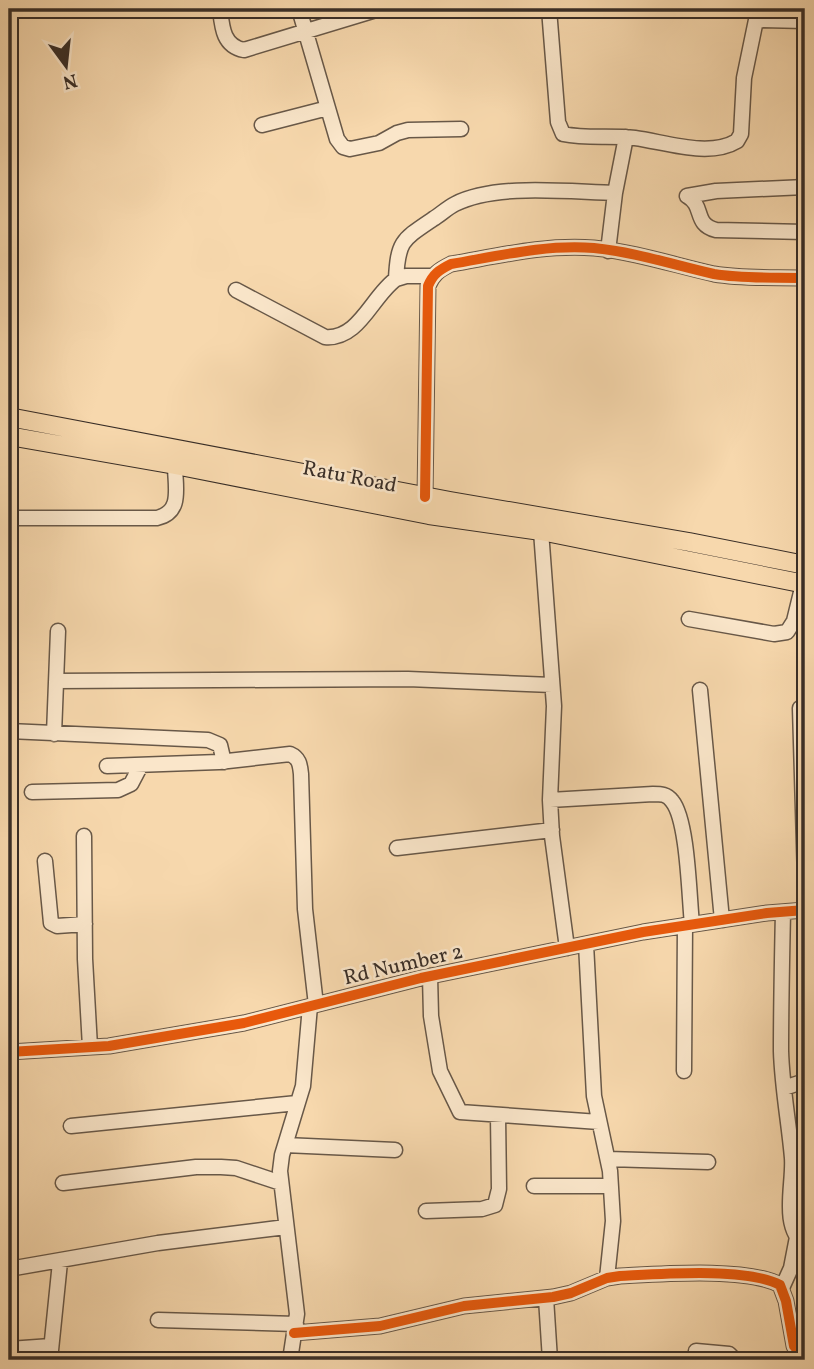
<svg xmlns="http://www.w3.org/2000/svg" width="814" height="1369" viewBox="0 0 814 1369" font-family="Vollkorn,serif">
	<style>
		.lines { fill: none; stroke-linecap: round; stroke-linejoin: round }
		.minor-casing { stroke: #685848; stroke-width: 17 }
		.major-casing { stroke: #392e27; stroke-width: 20 }
		.minor { stroke: #fae6ca; stroke-width: 14 }
		.major { stroke: #f7d8ad; stroke-width: 18 }
		.cycleway-casing { stroke: #fae6ca; stroke-width: 15 }
		.cycleway { stroke: #e8590c; stroke-width: 10 }
		.labels { text-anchor: middle; stroke-width: 5; stroke-linejoin: round; paint-order: stroke }
		.street-label { font-size: 21px; fill: #392e27; stroke: #fae6ca }
	</style>
	<rect width="100%" height="100%" fill="#f7d8ad"/>
	<filter id="stains"><feTurbulence type="fractalNoise" baseFrequency=".00286" numOctaves="4"/><feColorMatrix values="0 0 0 0 .2 0 0 0 0 .09 0 0 0 0 .02 0 0 0 .5 -.17"/></filter>
	<radialGradient id="worn" r=".72"><stop offset=".6" stop-color="#630" stop-opacity="0"/><stop offset="1" stop-color="#630" stop-opacity=".3"/></radialGradient>
	<g class="lines">
		<!-- minor casing -->
		<g class="minor-casing">
			<path id="minor" d="M 220,9 C 222,27 223,46 244,50 L 379,9
				M 299,9 L 337,139 L 343,147 L 350,149 L 379,143 L 397,133 L 408,130 L 461,129
				M 549,9 L 558,122 L 563,134 C 587,139 611,135 635,138 C 665,142 709,158 737,141 L 741,134 L 744,78 L 756,20 L 756,9
				M 756,20 L 805,21
				M 262,125 L 328,108
				M 687,196 C 705,206 693,224 716,230 L 805,232
				M 687,196 L 716,191 L 805,187
				M 608,251 L 615,193 L 626,137
				M 396,279 C 398,241 402,240 433,219 C 440,215 447,208 455,204 C 496,183 569,192 615,193
				M 236,290 L 325,337 C 359,340 372,296 396,279 L 406,276 L 432,276
				M 425,497 L 428,286 C 433,274 439,270 451,264 C 498,256 546,244 594,248 C 635,252 674,265 714,274 C 744,279 776,277 805,278
				M 9,518 L 157,518 C 183,512 175,487 175,465
				M 541,531 L 554,706 L 550,800 L 552,836 L 567,948
				M 689,619 L 774,634 L 787,632 L 794,621 L 803,584
				M 56,681 L 408,679 L 552,685
				M 700,690 L 722,920
				M 800,708 L 805,879
				M 9,731 L 208,740 L 220,745 L 224,762
				M 54,734 L 58,631
				M 107,766 L 219,762 L 290,754 C 299,758 300,764 301,774 L 305,909 L 316,1005
				M 32,792 L 118,790 L 131,784 L 141,765
				M 550,800 L 653,794 C 661,794 667,794 672,801 C 688,820 689,897 692,924
				M 84,836 L 85,959 L 90,1047
				M 397,848 L 552,830
				M 45,861 L 51,923 L 57,926 L 85,924
				M 783,912 C 782,958 781,1005 781,1051 C 782,1087 789,1123 792,1158 C 794,1184 780,1227 805,1245
				M 586,944 L 594,1096 L 610,1171 L 613,1221 L 607,1278
				M 430,976 L 431,1016 L 440,1071 L 460,1112 L 599,1122
				M 9,1052 L 109,1046 L 244,1023 L 421,978 L 643,932 L 767,913 L 805,910
				M 684,1071 L 685,925
				M 784,1088 L 805,1081
				M 71,1126 L 297,1103
				M 285,1145 L 395,1150
				M 608,1159 L 708,1162
				M 63,1183 L 196,1167 L 221,1167 L 236,1168 L 281,1183
				M 534,1186 L 611,1186
				M 426,1211 L 482,1209 L 495,1205 L 499,1189 L 498,1116
				M 9,1269 L 158,1243 L 286,1227
				M 782,1288 L 791,1268 L 797,1237
				M 546,1298 L 550,1360
				M 158,1320 L 296,1324
				M 294,1333 L 380,1326 L 464,1306 L 553,1297 L 571,1293 L 607,1278 L 620,1276 C 660,1274 747,1267 780,1285 L 786,1301 L 794,1346 L 798,1351 L 805,1354
				M 9,1349 L 51,1346
				M 696,1351 L 729,1354 L 735,1360
				M 50,1360 L 60,1262
				M 290,1360 L 297,1314 L 280,1171 L 282,1155 L 303,1086 L 310,1006"/>
		</g>
		<!-- major casing -->
		<g class="major-casing">
			<path id="major" d="M 9,417 L 450,501 L 689,542 L 805,565
				M 9,436 L 175,465 L 429,515 L 541,531 L 805,584"/>
		</g>
		<!-- minor -->
		<use href="#minor" class="minor"/>
		<!-- major -->
		<use href="#major" class="major"/>
		<!-- cycleway casing -->
		<g class="cycleway-casing">
			<path id="cycleway" d="M 425,497 L 428,286 C 433,274 439,270 451,264 C 498,256 546,244 594,248 C 635,252 674,265 714,274 C 744,279 776,277 805,278
				M 9,1052 L 109,1046 L 244,1023 L 421,978 L 643,932 L 767,913 L 805,910
				M 294,1333 L 380,1326 L 464,1306 L 553,1297 L 571,1293 L 607,1278 L 620,1276 C 660,1274 747,1267 780,1285 L 786,1301 L 794,1346 L 798,1351 L 805,1354"/>
		</g>
		<!-- cycleway -->
		<use href="#cycleway" class="cycleway"/>
	</g>
	<g class="labels">
		<!-- street labels -->
		<g class="street-label">
			<text transform="translate(350 476) rotate(11)" y="7">Ratu Road</text>
			<text transform="translate(403 964) rotate(-13)" y="7">Rd Number 2</text>
		</g>
	</g>
	<!-- margin -->
	<rect width="814" height="1369" fill="none" stroke="#f7d8ad" stroke-width="35"/>
	<rect x="10" y="10" width="793" height="1348" fill="none" stroke="#392e27" stroke-width="3.5"/>
	<rect x="18" y="18" width="779" height="1334" fill="none" stroke="#392e27" stroke-width="2"/>
	<!-- north arrow -->
	<g transform="translate(66 66) rotate(165)" stroke="#fae6ca" stroke-width="5" paint-order="stroke">
	<path d="M0-5L12 26L0 18L-12 26Z" fill="#392e27"/>
	<text y="-10" font-size="19" font-weight="bold" text-anchor="middle" fill="#392e27">N</text>
	</g>
	<rect width="100%" height="100%" filter="url(#stains)"/>
	<rect width="100%" height="100%" fill="url(#worn)"/>
</svg>
